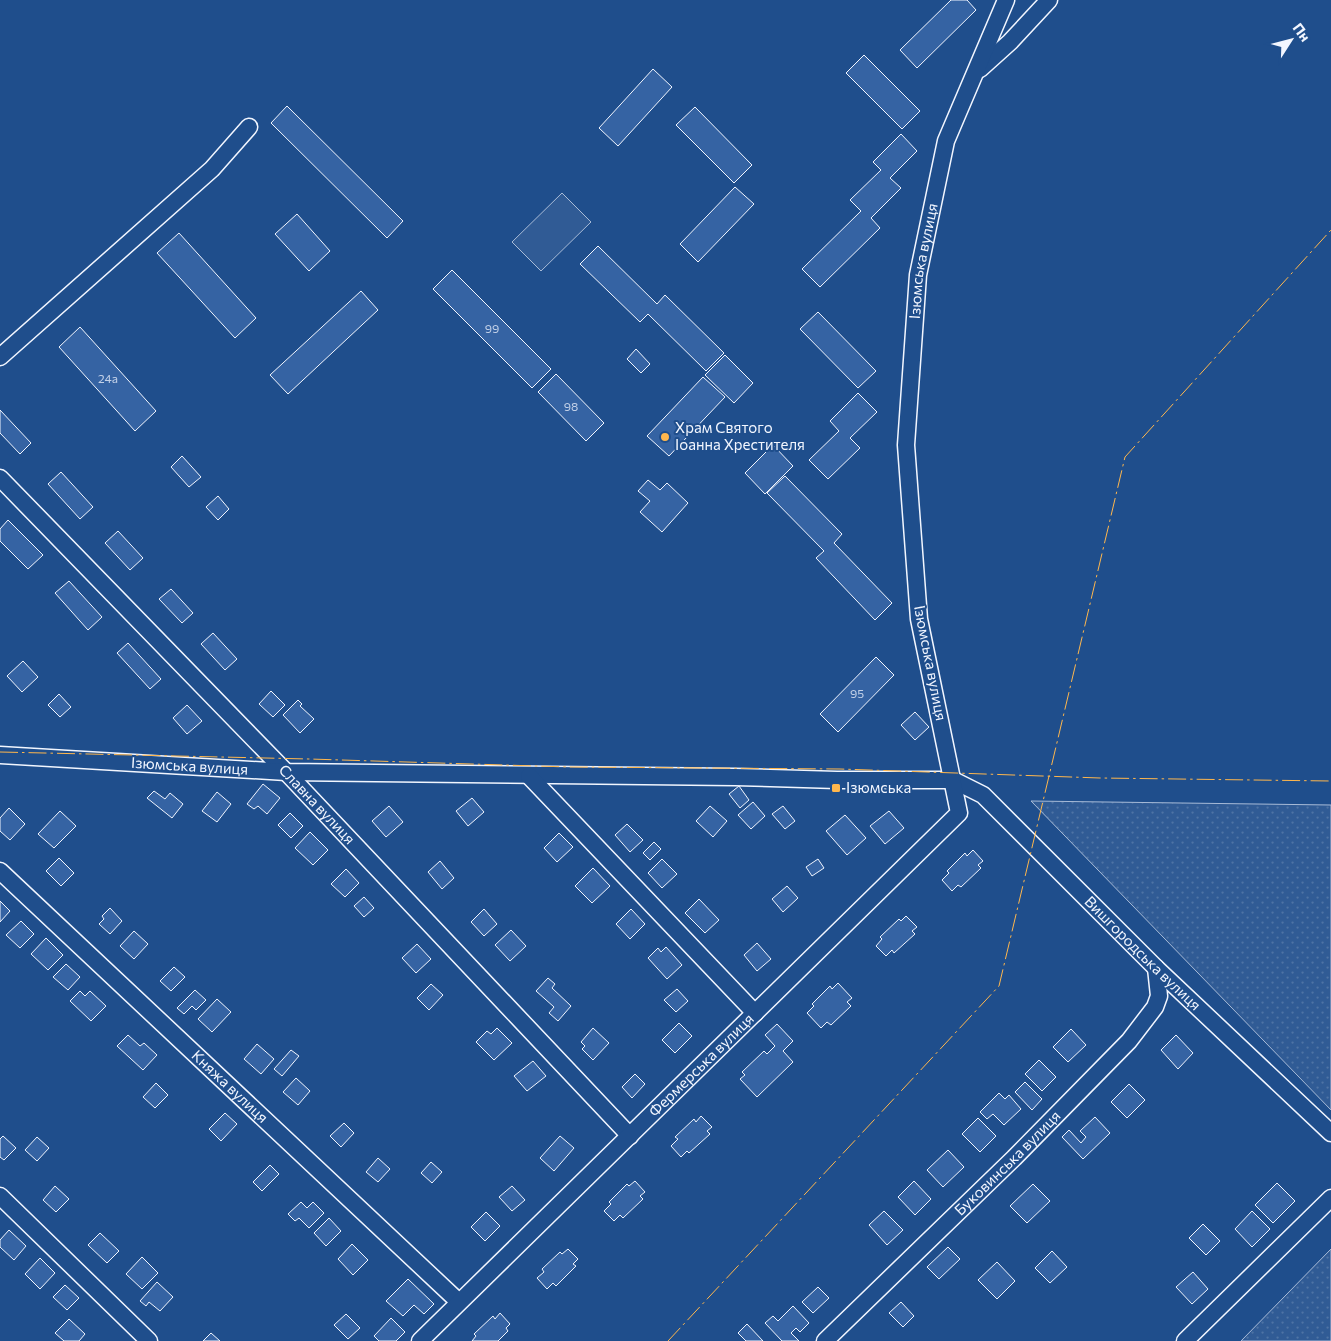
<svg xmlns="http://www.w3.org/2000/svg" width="1331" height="1341" viewBox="0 0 1331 1341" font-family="Commissioner,sans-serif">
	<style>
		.grass { fill: url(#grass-dots); stroke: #a8bbd7 }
		.pitch { fill: #305b95; stroke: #a8bbd7 }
		.building { fill: #3563a3; stroke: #f2f6ff }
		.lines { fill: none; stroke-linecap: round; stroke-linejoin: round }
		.minor-casing { stroke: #f2f6ff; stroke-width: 19 }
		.minor { stroke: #1f4e8c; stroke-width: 16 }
		.power { stroke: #ffb74d; stroke-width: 1; stroke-dasharray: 18 4 2.5 4; stroke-linecap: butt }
		.poi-dot { fill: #ffb74d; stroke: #1f4e8c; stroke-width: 2 }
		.labels { text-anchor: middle; stroke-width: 4; stroke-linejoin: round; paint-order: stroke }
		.number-label { font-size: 12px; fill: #c3d1e8 }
		.street-label { font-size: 15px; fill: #f2f6ff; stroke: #1f4e8c }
		.poi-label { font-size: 15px; fill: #f2f6ff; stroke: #1f4e8c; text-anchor: start }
	</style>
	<defs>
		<pattern id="grass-dots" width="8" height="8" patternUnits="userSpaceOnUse" patternTransform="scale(1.25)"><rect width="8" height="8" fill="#305b95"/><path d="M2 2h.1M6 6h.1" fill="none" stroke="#4e73a5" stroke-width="1.8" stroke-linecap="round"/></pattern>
	</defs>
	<rect width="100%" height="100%" fill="#1f4e8c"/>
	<!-- grass -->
	<path class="grass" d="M 1031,801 L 1331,805 L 1331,1110 Z
		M 1331,1249 L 1331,1341 L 1241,1341 Z"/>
	<!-- pitch -->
	<path class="pitch" d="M 562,193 L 591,222 L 541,271 L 512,242 Z"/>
	<!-- building -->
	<path class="building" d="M 951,0 L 967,0 L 976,10 L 917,68 L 900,50 Z
		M 864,55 L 920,111 L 902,129 L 846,73 Z
		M 653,69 L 672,87 L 618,146 L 599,128 Z
		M 287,106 L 403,221 L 387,238 L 271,123 Z
		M 695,107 L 752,165 L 734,183 L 676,125 Z
		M 901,134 L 917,151 L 890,178 L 901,188 L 871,218 L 880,228 L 820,287 L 802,269 L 861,211 L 850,200 L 881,170 L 873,162 Z
		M 735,187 L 754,204 L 698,262 L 680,244 Z
		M 297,214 L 330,251 L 309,271 L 275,234 Z
		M 179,233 L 256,318 L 235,338 L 157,253 Z
		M 598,246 L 657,304 L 665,295 L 724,353 L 706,371 L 648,314 L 640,322 L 580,264 Z
		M 452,270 L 551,369 L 532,388 L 433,289 Z
		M 361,291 L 378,310 L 288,394 L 270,375 Z
		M 818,312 L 876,371 L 858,388 L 800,329 Z
		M 80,327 L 156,411 L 135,431 L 59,347 Z
		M 636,349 L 650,364 L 641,373 L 627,359 Z
		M 725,355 L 753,383 L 734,403 L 705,375 Z
		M 556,374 L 604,423 L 586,441 L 538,392 Z
		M 703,377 L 725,397 L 669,456 L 647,436 Z
		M 858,393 L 877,412 L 850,438 L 860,448 L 828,479 L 809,460 L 839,431 L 830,421 Z
		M 0,410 L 31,443 L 20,454 L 0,433 Z
		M 773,445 L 793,466 L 765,494 L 745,473 Z
		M 182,456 L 201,477 L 189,487 L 171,467 Z
		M 61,472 L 93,507 L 80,519 L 48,484 Z
		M 785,476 L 842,534 L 834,543 L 892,603 L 875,620 L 816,558 L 824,551 L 767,493 Z
		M 648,480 L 660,490 L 667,483 L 688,503 L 662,532 L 640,512 L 650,501 L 638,491 Z
		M 218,496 L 229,509 L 218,520 L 206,507 Z
		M 8,520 L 43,555 L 28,569 L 0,541 L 0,529 Z
		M 118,531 L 143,558 L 130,570 L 105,543 Z
		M 69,581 L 102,617 L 88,630 L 55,593 Z
		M 171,589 L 193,613 L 182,623 L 159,599 Z
		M 213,633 L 237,659 L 225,670 L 201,644 Z
		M 128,643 L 161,679 L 150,689 L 117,653 Z
		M 876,657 L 894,675 L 838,732 L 820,714 Z
		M 23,661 L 38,677 L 22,692 L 7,676 Z
		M 271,691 L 285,705 L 273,717 L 259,704 Z
		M 59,694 L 71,707 L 60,717 L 48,705 Z
		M 298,700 L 302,704 L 300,706 L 314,719 L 300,733 L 283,715 Z
		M 187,705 L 202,721 L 187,734 L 173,718 Z
		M 915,712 L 929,727 L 915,740 L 901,725 Z
		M 263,784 L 280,798 L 267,814 L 258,806 L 254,809 L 247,804 Z
		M 739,786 L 749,800 L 740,808 L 729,794 Z
		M 154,791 L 165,799 L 170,793 L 183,804 L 172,818 L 147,798 Z
		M 217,792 L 231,804 L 217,822 L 202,811 Z
		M 472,798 L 484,812 L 468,826 L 456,811 Z
		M 753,802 L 765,816 L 751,829 L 738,815 Z
		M 389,806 L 403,822 L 386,837 L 372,821 Z
		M 710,806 L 727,821 L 713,837 L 696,821 Z
		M 783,806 L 795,821 L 785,829 L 772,814 Z
		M 9,808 L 25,824 L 10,840 L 0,831 L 0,818 Z
		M 60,811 L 76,826 L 54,848 L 38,834 Z
		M 889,811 L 904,828 L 885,844 L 870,826 Z
		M 290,813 L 303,826 L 291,838 L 278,825 Z
		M 845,815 L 866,838 L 847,855 L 826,831 Z
		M 627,824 L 643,840 L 630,852 L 615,835 Z
		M 310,832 L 328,850 L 313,865 L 295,848 Z
		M 559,833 L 573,847 L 557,862 L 544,848 Z
		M 654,842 L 661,849 L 650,860 L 643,853 Z
		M 973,850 L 983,861 L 978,865 L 981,868 L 961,887 L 958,885 L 952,891 L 942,880 L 949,873 L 947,871 L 965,853 L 967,856 Z
		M 59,858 L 74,873 L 61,886 L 46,871 Z
		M 662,859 L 677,874 L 662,888 L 648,873 Z
		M 818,859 L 824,868 L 812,876 L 806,867 Z
		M 440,861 L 454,878 L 442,889 L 428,872 Z
		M 593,868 L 610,886 L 592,903 L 575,886 Z
		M 346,869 L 359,883 L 345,897 L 331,884 Z
		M 787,886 L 798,898 L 783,912 L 772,899 Z
		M 364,897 L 374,908 L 364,917 L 354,906 Z
		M 699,899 L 719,920 L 705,933 L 685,913 Z
		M 0,901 L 10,911 L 0,922 Z
		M 110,908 L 122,921 L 110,934 L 99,924 L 104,919 L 102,916 Z
		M 484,909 L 497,924 L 484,936 L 471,922 Z
		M 631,909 L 645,924 L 630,939 L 616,924 Z
		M 906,916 L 917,927 L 912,931 L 915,934 L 894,953 L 892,950 L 886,956 L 876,946 L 882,939 L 880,937 L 899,919 L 901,921 Z
		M 21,921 L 34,934 L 20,948 L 6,935 Z
		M 511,930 L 526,946 L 510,961 L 495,945 Z
		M 134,931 L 148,944 L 134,959 L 120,946 Z
		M 46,938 L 63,955 L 48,970 L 31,954 Z
		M 757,943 L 771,959 L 757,971 L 744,955 Z
		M 417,944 L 431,959 L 416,973 L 402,958 Z
		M 666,947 L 682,965 L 667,979 L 648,958 L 658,948 L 661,952 Z
		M 66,964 L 80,977 L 68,990 L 53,977 Z
		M 174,967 L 185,977 L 171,991 L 160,981 Z
		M 548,978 L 555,984 L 552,988 L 571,1006 L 558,1021 L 549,1013 L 554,1007 L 536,991 Z
		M 838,983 L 852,998 L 847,1002 L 851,1006 L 831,1025 L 827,1022 L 821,1028 L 807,1013 L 814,1006 L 812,1004 L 830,986 L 832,989 Z
		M 431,984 L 443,995 L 429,1010 L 417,998 Z
		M 677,989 L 688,1001 L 676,1012 L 664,1000 Z
		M 195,990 L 206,1000 L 196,1010 L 192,1006 L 184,1014 L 177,1008 Z
		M 80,991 L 85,996 L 90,991 L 106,1006 L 91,1021 L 70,1001 Z
		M 217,999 L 231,1012 L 212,1032 L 198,1019 Z
		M 679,1023 L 692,1036 L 675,1053 L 662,1040 Z
		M 777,1024 L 793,1041 L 783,1051 L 793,1062 L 757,1097 L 740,1079 L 745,1075 L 742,1072 L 764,1051 L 767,1054 L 775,1046 L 765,1035 Z
		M 497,1028 L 512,1043 L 494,1060 L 476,1042 L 487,1031 L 491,1034 Z
		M 593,1028 L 609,1043 L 593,1060 L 582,1049 L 585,1046 L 581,1042 Z
		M 1071,1029 L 1086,1045 L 1068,1062 L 1053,1047 Z
		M 128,1035 L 140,1046 L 144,1043 L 157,1055 L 143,1070 L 117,1046 Z
		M 1176,1035 L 1193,1053 L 1178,1069 L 1161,1050 Z
		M 257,1044 L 274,1059 L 261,1074 L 244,1059 Z
		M 291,1050 L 299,1056 L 282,1076 L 274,1069 Z
		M 1039,1060 L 1056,1077 L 1042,1091 L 1025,1074 Z
		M 533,1061 L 546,1076 L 527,1091 L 514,1076 Z
		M 635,1074 L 645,1084 L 632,1098 L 622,1087 Z
		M 296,1078 L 310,1091 L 298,1105 L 283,1092 Z
		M 1025,1082 L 1042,1099 L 1032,1110 L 1015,1092 Z
		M 156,1083 L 168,1095 L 155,1108 L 143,1097 Z
		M 1129,1084 L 1145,1100 L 1127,1118 L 1111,1102 Z
		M 999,1093 L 1005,1099 L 1009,1095 L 1021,1109 L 1004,1125 L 993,1114 L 987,1119 L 980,1112 Z
		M 225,1113 L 237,1124 L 221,1141 L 209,1129 Z
		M 701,1116 L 712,1127 L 707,1131 L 710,1134 L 689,1153 L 687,1151 L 681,1157 L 671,1146 L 678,1139 L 675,1137 L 694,1119 L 696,1122 Z
		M 1095,1117 L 1110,1133 L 1083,1159 L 1062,1137 L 1069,1130 L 1081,1143 L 1086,1137 L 1080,1131 Z
		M 978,1118 L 996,1136 L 980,1152 L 962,1134 Z
		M 344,1123 L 354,1133 L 341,1147 L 330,1136 Z
		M 3,1136 L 16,1148 L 4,1160 L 0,1157 L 0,1139 Z
		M 560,1136 L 574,1148 L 554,1171 L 540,1158 Z
		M 37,1137 L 49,1148 L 37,1161 L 25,1150 Z
		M 948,1150 L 964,1167 L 943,1187 L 927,1170 Z
		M 378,1158 L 390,1169 L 378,1182 L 366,1172 Z
		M 431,1162 L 442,1172 L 432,1183 L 421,1173 Z
		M 270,1165 L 279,1174 L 262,1191 L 253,1182 Z
		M 635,1181 L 645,1192 L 640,1196 L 643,1199 L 623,1218 L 620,1215 L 614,1221 L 604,1211 L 611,1204 L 609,1202 L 627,1184 L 629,1186 Z
		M 914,1181 L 931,1199 L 915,1215 L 898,1197 Z
		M 1277,1183 L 1295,1201 L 1273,1223 L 1255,1205 Z
		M 1033,1184 L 1050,1201 L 1027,1223 L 1010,1206 Z
		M 55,1186 L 69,1199 L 56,1212 L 43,1200 Z
		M 512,1186 L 525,1200 L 512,1211 L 499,1197 Z
		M 301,1202 L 307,1208 L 313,1202 L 324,1213 L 309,1228 L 299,1218 L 295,1221 L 288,1214 Z
		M 884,1211 L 903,1230 L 887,1245 L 869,1225 Z
		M 1252,1211 L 1270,1229 L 1252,1247 L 1235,1229 Z
		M 486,1212 L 500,1226 L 485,1241 L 471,1227 Z
		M 329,1218 L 341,1231 L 326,1246 L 314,1233 Z
		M 1203,1224 L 1220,1241 L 1206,1255 L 1189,1238 Z
		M 9,1230 L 26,1246 L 14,1260 L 0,1247 L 0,1240 Z
		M 100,1233 L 119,1251 L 107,1263 L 88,1245 Z
		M 352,1244 L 368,1260 L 353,1275 L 338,1259 Z
		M 948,1247 L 960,1259 L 939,1279 L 927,1267 Z
		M 568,1249 L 578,1259 L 573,1264 L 576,1266 L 556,1286 L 553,1283 L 547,1289 L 537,1278 L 544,1272 L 542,1269 L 560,1252 L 562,1254 Z
		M 1052,1251 L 1067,1267 L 1050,1283 L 1035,1268 Z
		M 142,1257 L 158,1273 L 142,1289 L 126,1274 Z
		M 40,1258 L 55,1273 L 40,1289 L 25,1274 Z
		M 997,1262 L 1015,1281 L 997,1299 L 978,1280 Z
		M 1193,1272 L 1208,1289 L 1192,1304 L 1176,1287 Z
		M 408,1279 L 434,1304 L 424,1314 L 414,1305 L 403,1316 L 386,1301 Z
		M 157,1282 L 173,1297 L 160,1311 L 149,1302 L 146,1306 L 140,1301 Z
		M 65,1285 L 79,1298 L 67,1310 L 53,1297 Z
		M 818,1287 L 829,1298 L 813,1313 L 802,1302 Z
		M 901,1302 L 914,1316 L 903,1327 L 889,1313 Z
		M 793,1306 L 809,1323 L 800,1332 L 796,1328 L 791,1333 L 799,1341 L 782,1341 L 765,1323 L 773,1316 L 778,1321 Z
		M 500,1313 L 510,1324 L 506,1328 L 508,1331 L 498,1341 L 472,1341 L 476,1336 L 474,1334 L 493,1316 L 495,1319 Z
		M 346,1314 L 360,1328 L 348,1339 L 334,1325 Z
		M 391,1318 L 405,1332 L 396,1341 L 379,1341 L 374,1336 Z
		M 69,1319 L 85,1334 L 79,1341 L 64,1341 L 55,1333 Z
		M 747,1324 L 763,1341 L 746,1341 L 738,1333 Z
		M 211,1333 L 220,1341 L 203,1341 Z"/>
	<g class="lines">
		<!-- minor casing -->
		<g class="minor-casing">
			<g id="minor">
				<path d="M 980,69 L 1010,42 L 1049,0"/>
				<path d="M 0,357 L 212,169 L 249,127"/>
				<path id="s1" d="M 0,478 L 286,772 L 630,1136"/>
				<path id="s2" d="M 0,755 L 286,772 L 735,777 L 837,780 L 953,780 L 983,795 L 1156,968 L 1331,1133"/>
				<path d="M 529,776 L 755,1013"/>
				<path id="s3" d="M 0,871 L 459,1302"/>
				<path d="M 0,1196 L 149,1341"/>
				<path id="s4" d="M 420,1341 L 959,813 L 919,619 L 906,445 L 918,275 L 946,141 L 1006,0"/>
				<path id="s5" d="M 825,1341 L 1014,1158 L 1129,1041 L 1155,1007 L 1159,996 L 1156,968"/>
				<path d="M 1185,1341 L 1331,1198"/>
			</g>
		</g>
		<!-- minor -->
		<use href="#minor" class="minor"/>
		<!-- power -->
		<path class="power" d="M 0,752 L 309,759 L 569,767 L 840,769 L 1100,778 L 1331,781
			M 668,1341 L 999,986 L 1125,457 L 1331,230"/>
	</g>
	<!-- markers -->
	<g class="poi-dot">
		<circle cx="665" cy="437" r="5"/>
		<rect x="831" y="783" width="10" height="10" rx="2.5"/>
	</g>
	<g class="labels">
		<!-- number labels -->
		<g class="number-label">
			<text x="492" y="333">99</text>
			<text x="108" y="383">24а</text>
			<text x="571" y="411">98</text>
			<text x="857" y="698">95</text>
		</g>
		<!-- street labels -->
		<g class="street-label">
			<text dy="5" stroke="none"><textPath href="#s4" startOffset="1312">Ізюмська вулиця</textPath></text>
			<text transform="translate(930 663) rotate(79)" y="5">Ізюмська вулиця</text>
			<text dy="5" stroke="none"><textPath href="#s2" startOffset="190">Ізюмська вулиця</textPath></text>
			<text dy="5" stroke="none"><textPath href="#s1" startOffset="455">Славна вулиця</textPath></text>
			<text dy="5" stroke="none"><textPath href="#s2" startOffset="1212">Вишгородська вулиця</textPath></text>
			<text dy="5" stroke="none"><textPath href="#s4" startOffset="394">Фермерська вулиця</textPath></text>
			<text dy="5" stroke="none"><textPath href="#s3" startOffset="315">Княжа вулиця</textPath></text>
			<text dy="5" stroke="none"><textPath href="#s5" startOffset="255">Буковинська вулиця</textPath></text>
		</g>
		<!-- poi labels -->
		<g class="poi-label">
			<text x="675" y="433">Храм Святого<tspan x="675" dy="17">Іоанна Хрестителя</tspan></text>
			<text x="846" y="793">Ізюмська</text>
		</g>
	</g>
	<!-- north arrow -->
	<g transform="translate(1291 40) rotate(54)" stroke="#1f4e8c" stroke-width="4" paint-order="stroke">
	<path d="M0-4L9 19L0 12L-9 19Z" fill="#f2f6ff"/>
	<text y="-8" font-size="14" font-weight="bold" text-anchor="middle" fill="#f2f6ff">Пн</text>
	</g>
</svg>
